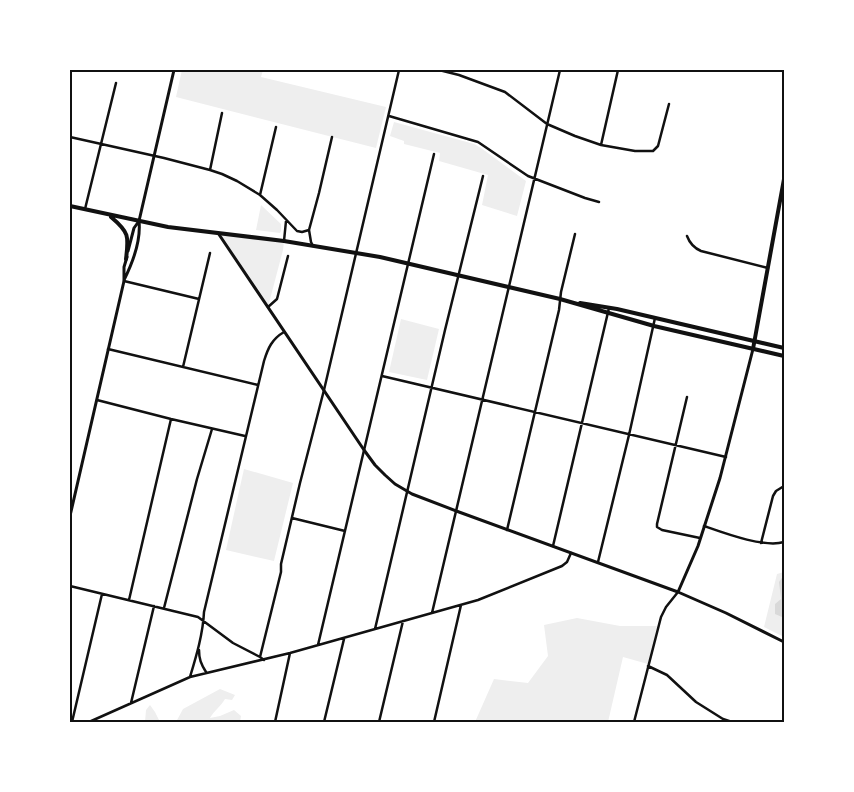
<svg xmlns="http://www.w3.org/2000/svg" width="854" height="792" viewBox="0 0 854 792" font-family="Barlow,sans-serif">
	<style>
		.green { fill: #eee }
		.water { fill: #d9d9d9 }
		.lines { fill: none; stroke-linecap: round; stroke-linejoin: round }
		.minor { stroke: #111; stroke-width: 2.5 }
		.tertiary { stroke: #111; stroke-width: 3 }
		.secondary { stroke: #111; stroke-width: 4 }
		.primary { stroke: #111; stroke-width: 4 }
		.neatline { fill: none; stroke: #111; stroke-width: 2 }
	</style>
	<rect width="100%" height="100%" fill="#fff"/>
	<!-- green -->
	<path class="green" d="M 182,70 L 263,70 L 261,77 L 386,107 L 376,148 L 176,97 Z
		M 394,122 L 474,144 L 481,148 L 526,181 L 517,216 L 482,205 L 488,175 L 439,161 L 440,153 L 404,144 L 404,141 L 390,136 Z
		M 261,205 L 281,224 L 281,231 L 280,233 L 256,230 Z
		M 218,233 L 284,241 L 283,250 L 268,307 Z
		M 401,319 L 439,329 L 427,380 L 389,372 Z
		M 244,469 L 293,483 L 274,561 L 226,550 Z
		M 784,572 L 784,637 L 764,627 L 777,574 Z
		M 577,618 L 620,626 L 657,626 L 648,664 L 623,657 L 608,722 L 475,722 L 494,679 L 528,683 L 548,656 L 544,625 Z
		M 220,689 L 235,695 L 232,700 L 225,699 C 221,706 214,711 210,718 L 220,716 L 234,710 L 241,716 L 240,722 L 176,722 L 183,709 Z
		M 150,705 L 155,712 L 160,722 L 145,722 L 146,710 Z"/>
	<!-- water -->
	<path class="water" d="M 784,575 L 784,617 L 782,617 L 775,614 L 775,604 L 781,599 L 779,582 Z"/>
	<g class="lines">
		<!-- minor -->
		<path class="minor" d="M 439,70 L 459,75 L 505,92 L 547,124 L 575,136 L 601,145 L 635,151 L 653,151 L 658,146 L 669,104
			M 389,116 L 478,142 L 528,176 L 585,198 L 599,202
			M 70,137 L 164,158 L 210,170 L 222,174 L 237,181 L 260,195 L 277,210 L 297,231 L 302,232 L 309,230
			M 601,145 L 618,70
			M 210,170 L 222,113
			M 260,195 L 276,127
			M 85,209 L 116,83
			M 687,236 C 690,244 694,248 701,251 L 768,268
			M 284,241 L 286,221
			M 313,246 L 311,242 L 309,230 L 319,193 L 332,137
			M 124,281 L 199,299
			M 268,307 L 277,299 L 288,256
			M 108,349 L 258,385
			M 183,367 L 210,253
			M 382,376 L 726,457
			M 687,397 L 657,524 L 657,527 L 662,530 L 700,538
			M 97,400 L 171,419 L 245,436
			M 292,518 L 345,531
			M 704,526 C 724,533 764,548 784,542
			M 507,530 L 559,310 L 561,292 L 575,234
			M 761,543 L 773,496 L 776,491 L 784,486
			M 553,546 L 609,308
			M 598,562 L 629,435 L 655,318
			M 70,586 L 198,617 L 233,643 L 260,657 L 264,660
			M 129,600 L 171,419
			M 164,608 L 197,479 L 212,429
			M 432,613 L 560,70
			M 375,629 L 445,330 L 483,176
			M 318,645 L 434,154
			M 199,650 C 199,659 201,664 206,672
			M 260,657 L 281,572 L 281,564 L 300,483 L 324,390 L 399,70
			M 648,666 L 667,675 L 696,702 L 723,719 L 732,722
			M 190,677 C 196,657 203,634 204,612 L 264,361 C 268,348 272,339 284,332
			M 131,703 L 154,606
			M 72,722 L 102,594
			M 89,722 L 190,677 L 290,653 L 478,600 L 562,566 L 567,562 L 571,553
			M 275,722 L 290,653
			M 324,722 L 344,639
			M 379,722 L 403,621
			M 434,722 L 461,605
			M 634,722 L 661,617 L 666,607 L 678,592"/>
		<!-- tertiary -->
		<path class="tertiary" d="M 218,233 L 364,450 L 375,465 L 385,475 L 395,484 L 412,494 L 459,512 L 678,592 L 726,613 L 784,642
			M 128,251 L 134,228 L 139,221
			M 124,280 C 132,264 141,240 139,221 L 174,70
			M 70,516 L 124,281 L 124,267 L 127,257
			M 678,592 L 698,546 L 720,478 L 753,349"/>
		<!-- secondary -->
		<path class="secondary" d="M 753,349 L 784,179"/>
		<!-- primary -->
		<path class="primary" d="M 70,206 L 168,227 L 284,241 L 380,257 L 560,299 L 654,326 L 784,356
			M 111,217 C 129,232 129,236 126,259
			M 580,303 L 617,309 L 784,348"/>
	</g>
	<!-- border -->
	<rect width="854" height="792" fill="none" stroke="#ffffff" stroke-width="142"/>
	<rect x="71" y="71" width="712" height="650" class="neatline"/>
</svg>
